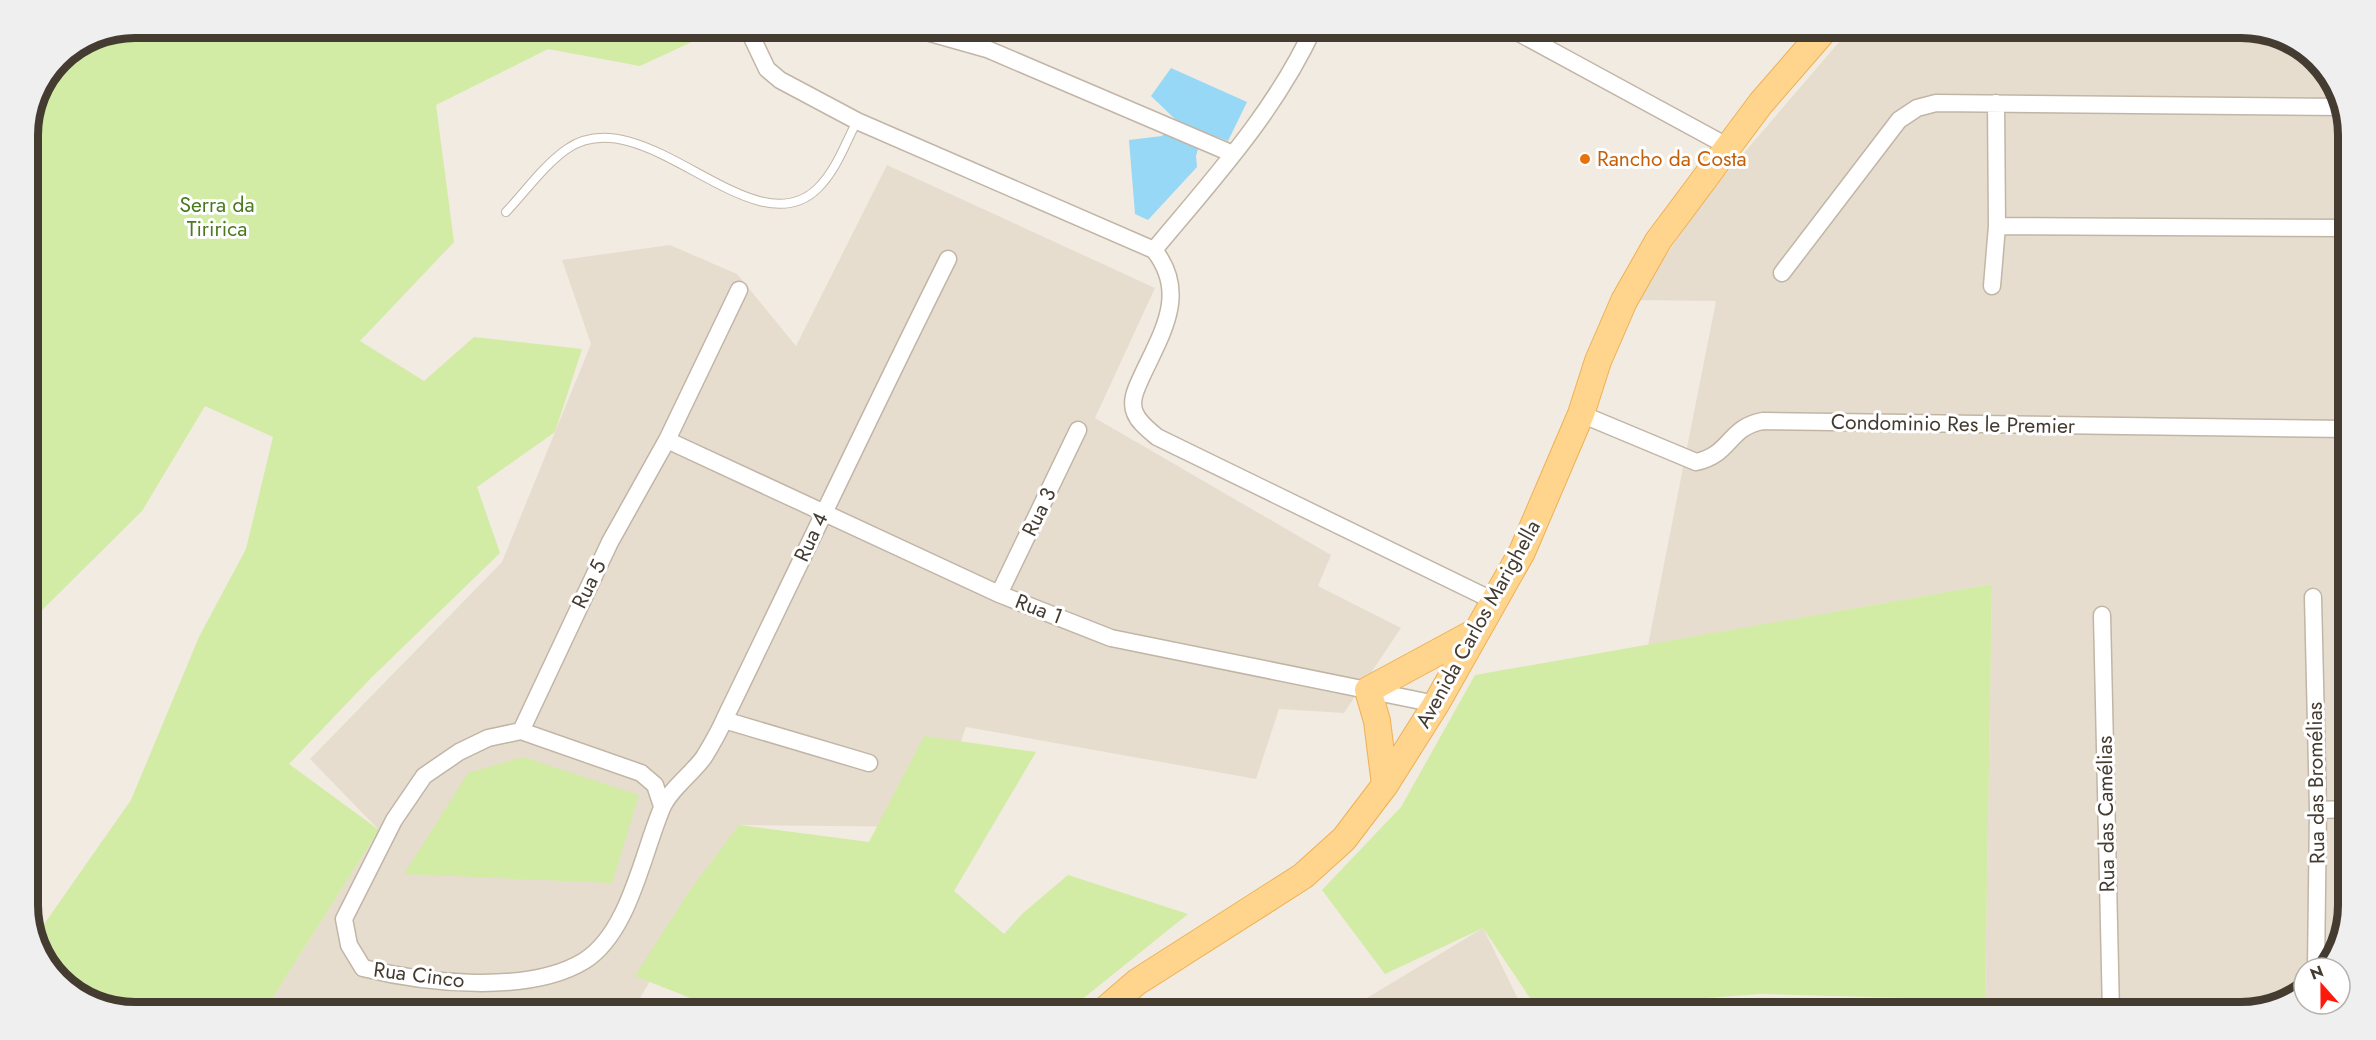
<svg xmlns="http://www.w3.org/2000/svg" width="2376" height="1040" viewBox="0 0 2376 1040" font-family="Jost,sans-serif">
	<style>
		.residential { fill: #e7ddce }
		.green { fill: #d2eba5 }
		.water { fill: #96d8f6 }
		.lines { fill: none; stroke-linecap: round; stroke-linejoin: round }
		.lane-casing { stroke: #c1b5a6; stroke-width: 10 }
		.street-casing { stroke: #c1b5a6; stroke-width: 19 }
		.primary-casing { stroke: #eeb153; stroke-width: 28 }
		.lane { stroke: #fff; stroke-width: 8 }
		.street { stroke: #fff; stroke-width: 16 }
		.primary { stroke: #ffd48d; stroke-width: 26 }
		.food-dot { fill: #e8710a; stroke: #fff; stroke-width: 2 }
		.labels { text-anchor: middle; stroke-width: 6; stroke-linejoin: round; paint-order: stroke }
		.food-label { font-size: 21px; fill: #c56008; stroke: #fff; text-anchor: start }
		.park-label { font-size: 21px; fill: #4b7a20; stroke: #fff }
		.street-label { font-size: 21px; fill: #443b31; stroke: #fff }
		.rim { fill: none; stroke: #443b31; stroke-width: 8 }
	</style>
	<rect width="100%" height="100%" fill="#f2ebe1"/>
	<!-- residential -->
	<path class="residential" d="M 1852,27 L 2242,27 L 2283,35 L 2331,74 L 2349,127 L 2349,906 L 2341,947 L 2324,968 L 2304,968 L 2304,992 L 2301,995 L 2242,1013 L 1603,1013 L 1985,999 L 1992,584 L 1648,645 L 1716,301 L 1635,300 L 1707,196 Z
		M 887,165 L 1155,288 L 1095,418 L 1331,555 L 1318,586 L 1401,628 L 1344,713 L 1279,709 L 1256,779 L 966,727 L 930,827 L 740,825 L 632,1012 L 263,1013 L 379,830 L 310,759 L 502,562 L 591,344 L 562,260 L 670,245 L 737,274 L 796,346 Z
		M 1483,928 L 1525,1013 L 1342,1013 Z"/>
	<!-- green -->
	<path class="green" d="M 134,27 L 724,27 L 640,66 L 548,49 L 436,105 L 454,242 L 360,341 L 424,381 L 474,337 L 582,349 L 555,432 L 477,487 L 500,553 L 371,678 L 289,764 L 379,830 L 263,1013 L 134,1013 L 93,1005 L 45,966 L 35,937 L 131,800 L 199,637 L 246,549 L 273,437 L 205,406 L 142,511 L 27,625 L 27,127 L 59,58 L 93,35 Z
		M 1992,584 L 1985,1000 L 1761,994 L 1538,1010 L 1483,928 L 1385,974 L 1322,890 L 1401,807 L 1475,675 Z
		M 924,736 L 1036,752 L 954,891 L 1004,934 L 1022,914 L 1068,875 L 1188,914 L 1065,1013 L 728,1013 L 635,976 L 688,893 L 739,825 L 869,842 Z
		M 523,757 L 639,795 L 612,883 L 404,874 L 468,773 Z
		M 586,1001 L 595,1013 L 412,1013 Z"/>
	<!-- water -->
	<path class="water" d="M 1171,68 L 1247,102 L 1228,141 L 1203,132 L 1196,156 L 1197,167 L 1148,220 L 1135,214 L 1129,140 L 1162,136 L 1175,119 L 1151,96 Z"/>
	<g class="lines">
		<!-- lane casing -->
		<g class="lane-casing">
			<path id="lane" d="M 506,212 C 525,192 544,165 567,149 C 644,96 752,251 817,189 C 836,171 845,144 857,121"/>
		</g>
		<!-- street casing -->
		<g class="street-casing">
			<path id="street" d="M 747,27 L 767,69 L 780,80 L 857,121 L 1154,250 C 1189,294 1161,334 1141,378 C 1136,389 1130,401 1135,413 C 1139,423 1149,430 1157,437 L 1494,601
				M 909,27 L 987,49 L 1233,154
				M 1508,27 L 1727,146
				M 1997,226 L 2349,228
				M 1154,250 C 1213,179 1275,112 1314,27
				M 1782,273 L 1899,120 L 1917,108 L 1936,103 L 2342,107
				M 1992,286 L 1997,226 L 1996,103
				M 1581,414 L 1696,462 C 1731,455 1728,427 1763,421 L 2349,429
				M 667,440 L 999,594 L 1111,638 L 1436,704
				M 999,594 L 1078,430
				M 2313,597 L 2318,810 L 2316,968
				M 2102,615 L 2111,1013
				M 724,720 L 869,763
				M 521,731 L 488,738 L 459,752 L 424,776 L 394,820 L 344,919 L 349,945 L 363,968 C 424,983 528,995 584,961 C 629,933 642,855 662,808 C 670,789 692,774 704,757 C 712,744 720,730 726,716 C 800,564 872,411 948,259
				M 521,731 L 610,542 L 667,440 L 739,290
				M 521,731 L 641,773 L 655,785 L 662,806
				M 2318,810 L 2349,809"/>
		</g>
		<!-- primary casing -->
		<g class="primary-casing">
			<path id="primary" d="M 1385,785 L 1377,721 L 1368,690 L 1477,631
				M 1101,1013 L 1137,982 L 1303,876 L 1344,839 L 1385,785 L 1436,704 L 1522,552 L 1581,414 L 1598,361 L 1624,301 L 1658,241 L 1761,103 L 1827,27"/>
		</g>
		<!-- lane -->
		<use href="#lane" class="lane"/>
		<!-- street -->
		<use href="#street" class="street"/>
		<!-- primary -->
		<use href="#primary" class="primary"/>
	</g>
	<!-- markers -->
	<circle class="food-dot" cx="1585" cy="159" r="6"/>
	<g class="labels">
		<!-- food labels -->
		<g class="food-label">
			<text x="1597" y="166">Rancho da Costa</text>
		</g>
		<!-- park labels -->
		<g class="park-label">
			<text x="217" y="212">Serra da<tspan x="217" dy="24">Tiririca</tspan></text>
		</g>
		<!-- street labels -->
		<g class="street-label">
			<text transform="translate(1953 424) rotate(1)" y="7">Condominio Res le Premier</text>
			<text transform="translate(1039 512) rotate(-64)" y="7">Rua 3</text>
			<text transform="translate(811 537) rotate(-65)" y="7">Rua 4</text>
			<text transform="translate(589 584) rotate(-64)" y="7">Rua 5</text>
			<text transform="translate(1039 609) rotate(21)" y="7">Rua 1</text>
			<text transform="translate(1478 624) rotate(-61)" y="7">Avenida Carlos Marighella</text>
			<text transform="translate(2316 783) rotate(-91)" y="7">Rua das Bromélias</text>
			<text transform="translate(2106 814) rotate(-91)" y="7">Rua das Camélias</text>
			<text transform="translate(419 975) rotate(7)" y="7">Rua Cinco</text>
		</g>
	</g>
	<!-- crop -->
	<path d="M0 0H2376V1040H0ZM135 38H2241A97 97 0 0 1 2338 135V905A97 97 0 0 1 2241 1002H135A97 97 0 0 1 38 905V135A97 97 0 0 1 135 38Z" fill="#f0efef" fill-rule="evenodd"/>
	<path class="rim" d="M135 38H2241A97 97 0 0 1 2338 135V905A97 97 0 0 1 2241 1002H135A97 97 0 0 1 38 905V135A97 97 0 0 1 135 38Z"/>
	<!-- north arrow -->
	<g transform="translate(2322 986) rotate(339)"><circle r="28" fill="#ffffff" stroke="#b4b1ad" stroke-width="1.5"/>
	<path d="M0-4.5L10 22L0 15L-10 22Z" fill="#ff190b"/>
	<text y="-9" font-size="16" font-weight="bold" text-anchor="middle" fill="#443b31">N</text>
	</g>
</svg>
